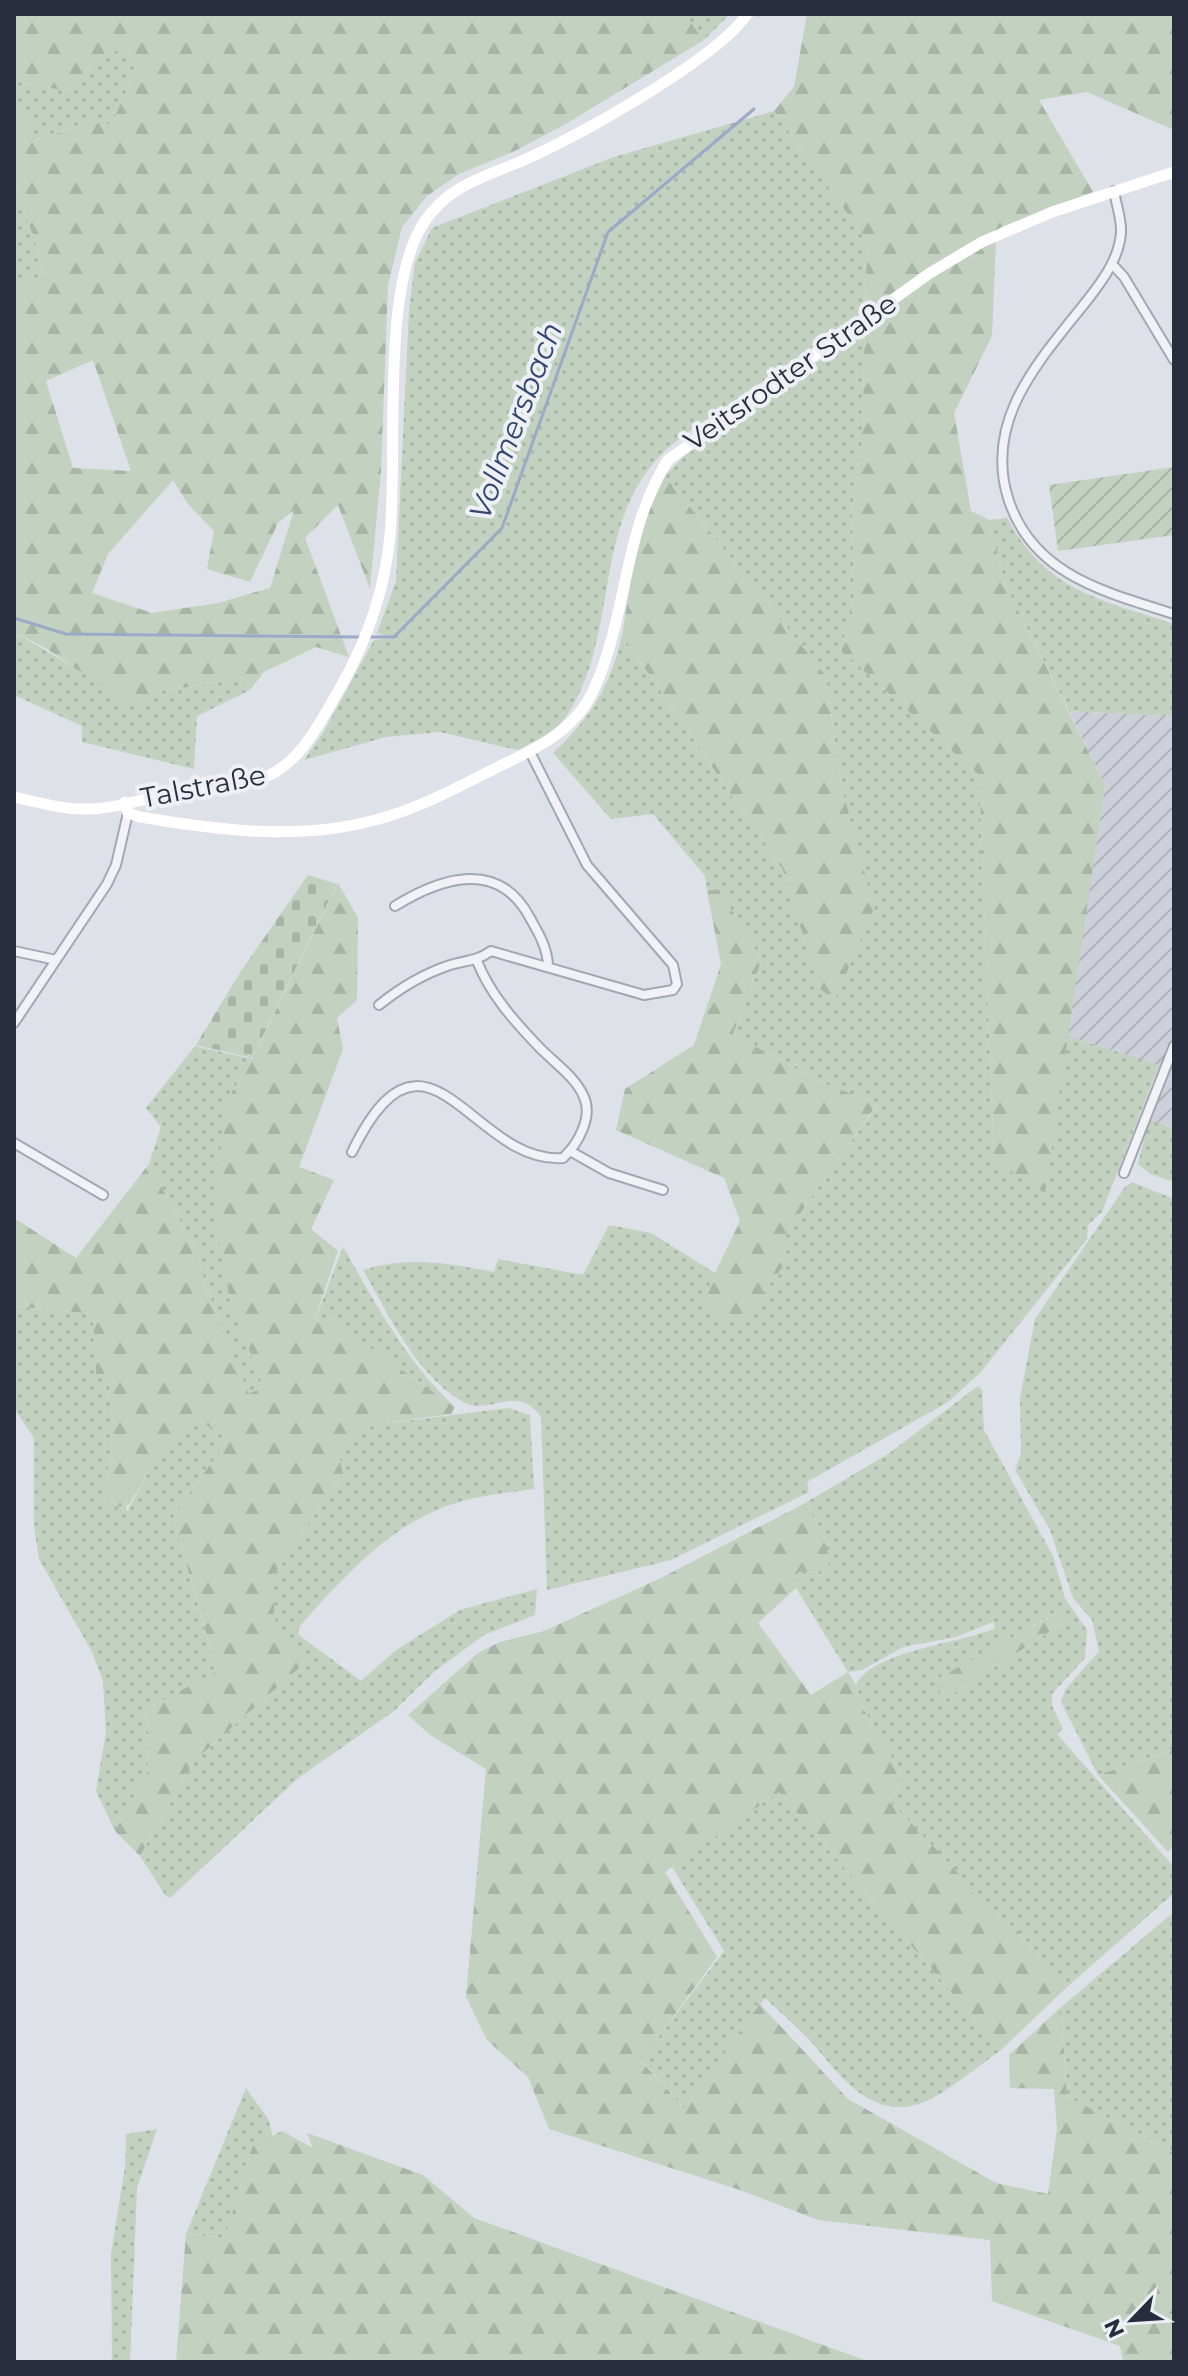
<svg xmlns="http://www.w3.org/2000/svg" width="1188" height="2376" viewBox="0 0 1188 2376" font-family="Montserrat,sans-serif">
	<style>
		.industrial { fill: url(#industrial-furrows) }
		.grass { fill: url(#grass-dots); fill-rule: evenodd }
		.forest { fill: url(#forest-firs); fill-rule: evenodd }
		.cemetery { fill: url(#cemetery-stones) }
		.garden { fill: url(#garden-furrows) }
		.lines { fill: none; stroke-linecap: round; stroke-linejoin: round }
		.stream { stroke: #9aaac7; stroke-width: 3 }
		.street-casing { stroke: #a4a7b2; stroke-width: 12 }
		.street { stroke: #f1f2f6; stroke-width: 8 }
		.secondary { stroke: #fff; stroke-width: 11 }
		.labels { text-anchor: middle; stroke-width: 8; stroke-linejoin: round; paint-order: stroke }
		.street-label { font-size: 28px; fill: #282d3e; stroke: #eef0f5 }
		.water-label { font-size: 30px; font-style: italic; fill: #334771; stroke: #eef0f5 }
	</style>
	<defs>
		<pattern id="industrial-furrows" width="10" height="10" patternUnits="userSpaceOnUse" patternTransform="scale(2)"><rect width="10" height="10" fill="#cdd0d9"/><path d="M-1 1l2-2M0 10L10 0M9 11l2-2" fill="none" stroke="#b0b3bb"/></pattern>
		<pattern id="grass-dots" width="8" height="8" patternUnits="userSpaceOnUse" patternTransform="scale(2)"><rect width="8" height="8" fill="#c2d1c0"/><path d="M2 2h.1M6 6h.1" fill="none" stroke="#a7b4a6" stroke-width="1.8" stroke-linecap="round"/></pattern>
		<pattern id="forest-firs" width="22" height="20" patternUnits="userSpaceOnUse" patternTransform="scale(2)"><rect width="22" height="20" fill="#c2d1c0"/><path d="M5 1l3.5 6h-7zM16 11l3.5 6h-7z" fill="#a7b4a6"/></pattern>
		<pattern id="cemetery-stones" width="16" height="16" patternUnits="userSpaceOnUse" patternTransform="scale(2)"><rect width="16" height="16" fill="#c2d1c0"/><path d="M2 7V4a2 2 0 0 1 4 0v3zM10 15v-3a2 2 0 0 1 4 0v3z" fill="#a7b4a6"/></pattern>
		<pattern id="garden-furrows" width="10" height="10" patternUnits="userSpaceOnUse" patternTransform="scale(2)"><rect width="10" height="10" fill="#c2d1c0"/><path d="M-1 1l2-2M0 10L10 0M9 11l2-2" fill="none" stroke="#a7b4a6"/></pattern>
	</defs>
	<rect width="100%" height="100%" fill="#dee1e8"/>
	<!-- industrial -->
	<path class="industrial" d="M 1069,711 L 1174,716 L 1174,1128 L 1149,1119 L 1158,1065 L 1067,1036 L 1105,785 Z"/>
	<!-- grass -->
	<path class="grass" d="M 684,14 L 730,14 L 704,40 Z
		M 127,45 L 136,67 L 112,125 L 88,122 L 32,142 L 17,112 L 14,117 L 14,81 L 66,91 L 93,63 Z
		M 774,111 L 867,241 L 865,311 C 821,341 778,371 734,401 C 704,422 667,442 645,474 C 595,546 616,641 567,715 C 557,731 535,741 518,750 L 440,732 L 386,737 L 304,760 L 323,733 L 374,640 L 393,638 L 377,633 L 396,581 L 409,311 L 415,263 L 432,228 L 614,157 Z
		M 14,182 L 36,244 L 43,276 L 14,284 Z
		M 865,328 L 862,441 L 852,509 L 854,594 L 842,649 L 979,775 L 994,1160 L 1045,1192 L 1067,1036 L 1159,1065 L 1102,1212 L 1088,1225 L 1087,1239 L 980,1373 L 948,1402 L 807,1482 L 809,1492 L 671,1560 L 547,1590 L 541,1417 C 516,1382 490,1417 463,1402 C 416,1375 389,1315 363,1270 C 409,1256 447,1263 494,1272 L 498,1259 L 583,1275 L 609,1225 L 651,1233 L 715,1273 L 704,1309 L 787,1260 L 784,1236 L 877,1105 L 819,1081 L 733,1034 L 762,960 L 719,890 L 707,891 L 705,876 L 653,814 L 611,819 L 553,753 C 591,718 611,685 622,635 L 783,870 L 819,987 L 841,784 L 826,676 L 665,476 L 683,457 Z
		M 1007,518 C 1047,592 1100,599 1174,624 L 1174,716 L 1069,711 L 1005,584 L 989,520 Z
		M 14,632 L 143,708 L 157,692 L 245,678 L 250,690 L 197,716 L 194,769 L 82,742 L 82,726 L 14,695 Z
		M 195,1046 L 252,1059 L 226,1102 L 229,1295 L 263,1387 L 249,1395 L 205,1284 L 197,1251 L 149,1164 L 161,1127 L 146,1108 Z
		M 1149,1119 L 1174,1128 L 1174,1182 L 1150,1174 L 1138,1164 Z
		M 1132,1182 L 1174,1199 L 1174,1749 L 1098,1775 L 1061,1702 L 1065,1690 L 1099,1651 L 1092,1620 L 1073,1598 L 1050,1530 L 1015,1470 L 1021,1454 L 1020,1398 L 1035,1319 L 1125,1187 Z
		M 343,1247 C 377,1306 405,1360 455,1407 L 349,1333 L 335,1318 L 315,1320 Z
		M 14,1306 L 93,1314 L 96,1373 L 109,1386 L 112,1434 L 104,1509 L 126,1505 L 127,1512 L 152,1465 L 195,1417 L 228,1439 L 173,1517 L 217,1672 L 146,1709 L 148,1770 L 115,1831 L 96,1791 L 106,1732 L 103,1681 L 92,1652 L 39,1559 L 34,1526 L 34,1438 L 14,1408 Z
		M 978,1386 L 982,1390 L 984,1430 L 1053,1556 L 1065,1598 L 1087,1630 L 1085,1658 L 1052,1694 L 1052,1706 L 1063,1729 L 1057,1734 L 1174,1867 L 1174,1893 L 1067,1987 L 1014,1928 L 979,1901 L 890,1801 L 903,1776 L 864,1710 L 856,1685 C 873,1650 960,1644 995,1628 L 993,1622 L 956,1637 L 903,1647 L 862,1670 L 848,1672 L 796,1588 L 798,1572 L 828,1571 L 827,1541 L 805,1503 L 888,1454 ZM 1057,1612 L 1063,1623 L 944,1700 L 934,1681 Z
		M 508,1408 L 530,1415 L 534,1489 C 508,1493 480,1495 456,1503 C 389,1524 344,1577 299,1627 L 299,1635 L 361,1681 L 396,1650 L 460,1610 L 537,1589 L 535,1615 L 484,1635 L 435,1671 L 394,1711 L 297,1779 L 170,1898 L 165,1895 L 140,1856 L 194,1761 L 309,1659 L 280,1635 L 274,1616 L 274,1574 L 343,1474 L 339,1455 L 358,1427 Z
		M 779,1792 L 1001,2050 C 981,2064 940,2098 919,2104 C 871,2119 840,2076 814,2045 C 799,2028 781,2013 765,1998 L 684,2108 L 641,2060 L 724,1951 L 671,1865 Z
		M 1174,1912 L 1174,2153 L 1067,2096 L 1061,2007 Z
		M 246,2088 L 269,2120 L 273,2138 L 252,2147 L 225,2238 L 186,2234 Z
		M 157,2129 L 137,2188 L 130,2362 L 112,2362 L 111,2254 L 125,2167 L 126,2134 Z"/>
	<!-- forest -->
	<path class="forest" d="M 14,14 L 684,14 L 704,40 L 569,122 L 517,150 L 459,174 L 427,196 L 402,227 L 388,285 L 381,471 L 370,589 L 338,505 L 305,538 L 349,657 L 316,647 L 264,672 L 250,690 L 245,678 L 157,692 L 143,708 L 131,706 L 47,649 L 14,632 L 14,284 L 43,275 L 36,244 L 14,182 L 14,117 L 17,112 L 32,118 L 33,142 L 88,122 L 112,124 L 136,67 L 127,45 L 93,63 L 66,91 L 14,81 ZM 93,360 L 131,471 L 130,471 L 73,468 L 46,381 ZM 173,480 L 188,504 L 214,531 L 207,569 L 250,582 L 278,523 L 294,510 L 270,588 L 218,603 L 152,613 L 92,593 L 108,554 Z
		M 807,14 L 1174,14 L 1174,130 L 1087,92 L 1039,100 L 1093,192 L 1001,227 L 996,241 L 992,336 L 954,413 L 971,511 L 989,520 L 1005,584 L 1105,785 L 1045,1193 L 994,1160 L 979,775 L 841,650 L 854,594 L 852,509 L 862,441 L 867,241 L 774,111 L 794,87 Z
		M 665,476 L 826,676 L 841,784 L 874,908 L 835,1000 L 819,988 L 783,870 L 622,635 L 639,532 Z
		M 338,883 L 358,918 L 357,1000 L 337,1018 L 343,1049 L 299,1167 L 334,1180 L 311,1229 L 338,1251 L 315,1319 L 335,1318 L 349,1333 L 455,1407 L 451,1414 L 359,1427 L 339,1455 L 343,1474 L 274,1574 L 274,1616 L 280,1635 L 288,1635 L 309,1659 L 194,1761 L 140,1856 L 115,1831 L 148,1770 L 146,1709 L 217,1671 L 173,1517 L 228,1439 L 195,1418 L 152,1465 L 129,1505 L 104,1509 L 112,1434 L 109,1386 L 96,1374 L 93,1314 L 14,1306 L 14,1218 L 76,1258 L 149,1164 L 197,1251 L 205,1284 L 249,1394 L 263,1387 L 229,1295 L 213,1211 L 226,1102 L 252,1059 Z
		M 719,889 L 762,960 L 733,1034 L 819,1081 L 877,1104 L 785,1235 L 787,1260 L 742,1326 L 703,1309 L 715,1273 L 740,1221 L 724,1178 L 616,1130 L 625,1089 L 694,1045 L 721,964 L 707,891 Z
		M 805,1503 L 827,1541 L 829,1571 L 798,1572 L 796,1588 L 758,1623 L 811,1695 L 848,1672 L 856,1685 L 864,1710 L 903,1776 L 890,1801 L 952,1866 L 979,1901 L 1014,1928 L 1067,1987 L 1001,2050 L 779,1792 L 665,1872 L 717,1957 L 641,2061 L 684,2108 L 760,2004 L 848,2099 L 996,2183 L 1048,2194 L 1057,2129 L 1054,2089 L 1010,2088 L 1009,2055 L 1061,2007 L 1067,2096 L 1174,2153 L 1174,2362 L 1123,2362 L 1120,2346 L 992,2301 L 990,2240 L 818,2220 L 737,2189 L 549,2129 L 528,2077 L 487,2040 L 466,1997 L 486,1769 L 430,1735 L 408,1715 L 478,1653 L 500,1642 L 544,1631 L 661,1578 Z
		M 1058,1612 L 1063,1623 L 944,1700 L 933,1681 Z
		M 1174,1749 L 1174,1846 L 1168,1852 L 1098,1775 Z
		M 282,2131 L 313,2148 L 307,2133 L 423,2175 L 474,2218 L 870,2362 L 176,2362 L 186,2234 L 225,2238 L 252,2147 Z"/>
	<!-- cemetery -->
	<path class="cemetery" d="M 308,875 L 337,884 L 252,1058 L 196,1045 L 241,971 Z"/>
	<!-- garden -->
	<path class="garden" d="M 1174,467 L 1174,535 L 1058,551 L 1049,485 Z"/>
	<g class="lines">
		<!-- stream -->
		<path class="stream" d="M 759,15 L 760,14
			M 14,618 L 66,634 L 360,637
			M 367,637 L 394,637 L 502,528 L 608,232 L 754,109"/>
		<!-- street casing -->
		<g class="street-casing">
			<path id="street" d="M 1114,191 C 1116,204 1122,220 1121,233 C 1119,258 1103,280 1089,298 C 1043,357 983,417 1008,498 C 1032,575 1105,592 1174,614
				M 1112,264 L 1124,277 L 1174,360
				M 395,906 C 442,877 499,859 530,918 C 539,934 547,947 548,965
				M 14,951 L 56,960
				M 379,1005 C 400,988 423,974 450,965 C 467,960 477,961 491,951 L 644,995 L 673,990 L 677,984 L 673,965 L 587,865 L 530,752
				M 14,1023 L 107,884 L 116,865 L 128,813
				M 14,1143 L 103,1195
				M 570,1151 L 609,1173 L 663,1190
				M 352,1152 C 427,997 472,1165 563,1158 C 578,1144 593,1117 584,1097 C 575,1076 553,1062 538,1046 C 514,1021 490,994 477,961
				M 1124,1173 L 1174,1046"/>
		</g>
		<!-- street -->
		<use href="#street" class="street"/>
		<!-- secondary -->
		<path class="secondary" d="M 14,797 C 37,802 64,810 88,809 C 124,808 162,793 198,787 C 216,784 236,785 254,781 C 298,770 319,724 340,688 C 368,639 385,590 390,535 C 398,454 380,285 425,221 C 452,181 494,175 535,155 C 586,131 718,58 747,14
			M 125,802 L 128,813 L 140,817 C 217,830 299,841 375,820 C 418,809 458,787 498,767 C 536,749 576,730 594,689 C 628,614 623,530 668,460 L 930,273 L 982,242 L 1052,212 L 1174,172"/>
	</g>
	<g class="labels">
		<!-- street labels -->
		<g class="street-label">
			<text transform="translate(790 372) rotate(-35)" y="10">Veitsrodter Straße</text>
			<text transform="translate(203 786) rotate(-11)" y="10">Talstraße</text>
		</g>
		<!-- water labels -->
		<g class="water-label">
			<text transform="translate(516 421) rotate(-69)" y="10">Vollmersbach</text>
		</g>
	</g>
	<!-- border -->
	<rect width="1188" height="2376" fill="none" stroke="#282d3e" stroke-width="32"/>
	<!-- north arrow -->
	<g transform="translate(1132 2320) rotate(245)" stroke="#eef0f5" stroke-width="6" paint-order="stroke">
	<path d="M0-6L14 30L0 20L-14 30Z" fill="#282d3e"/>
	<text y="-12" font-size="22" font-weight="bold" text-anchor="middle" fill="#282d3e">N</text>
	</g>
</svg>
